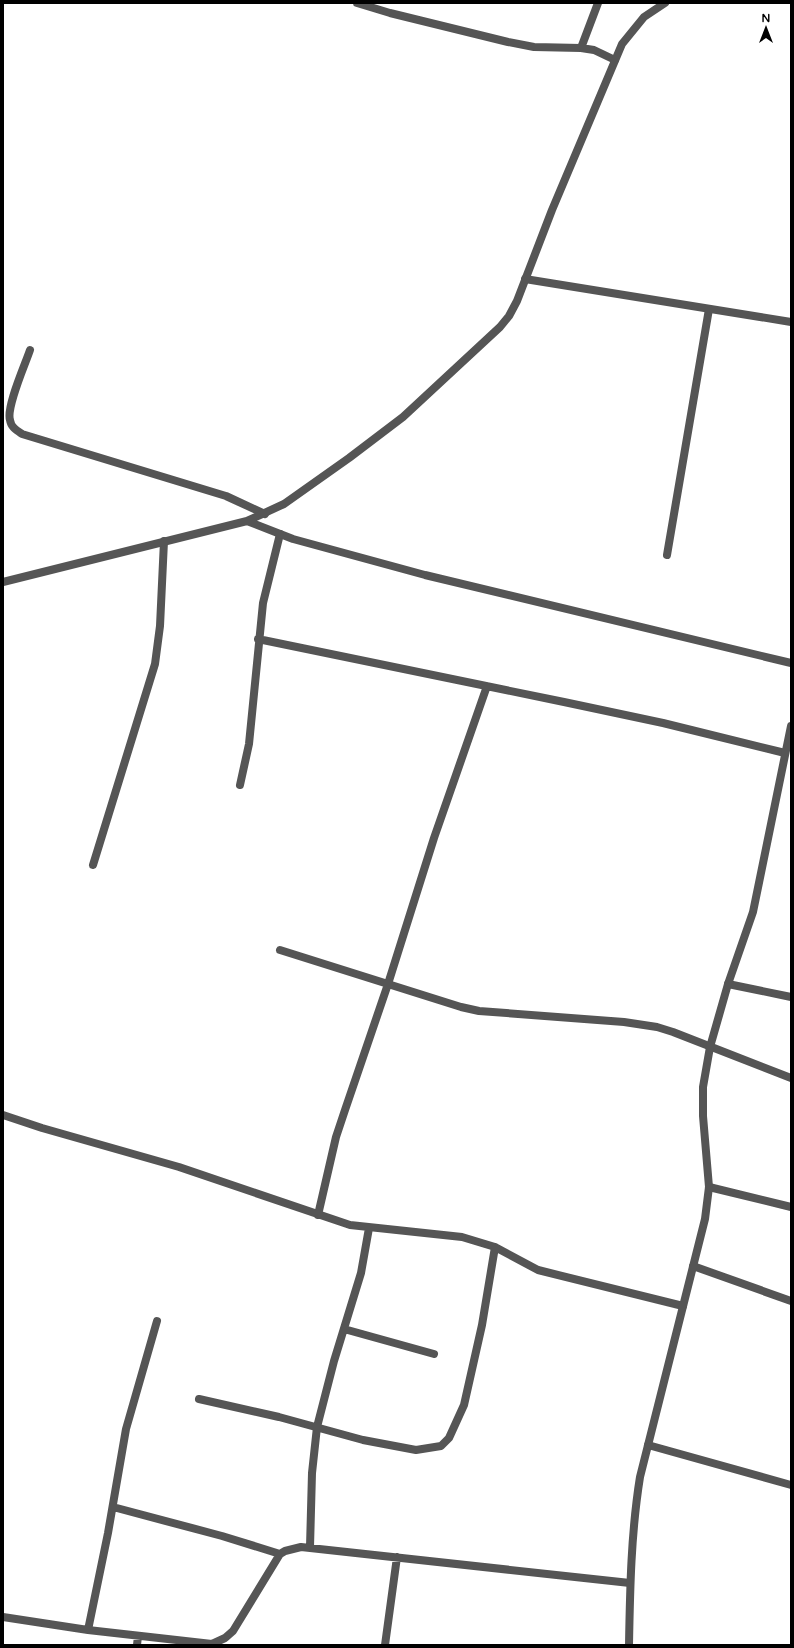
<svg xmlns="http://www.w3.org/2000/svg" width="794" height="1648" viewBox="0 0 794 1648" font-family="'Varela Round',sans-serif">
	<style>
		.lines { fill: none; stroke-linecap: round; stroke-linejoin: round }
		.service { stroke: #555; stroke-width: 8 }
		.minor { stroke: #555; stroke-width: 8 }
		.tertiary { stroke: #555; stroke-width: 8 }
	</style>
	<rect width="100%" height="100%" fill="#fff"/>
	<g class="lines">
		<!-- service -->
		<path class="service" d="M 357,3 L 390,13 L 508,42 L 534,47 L 581,48 L 594,50 L 615,60
			M 581,48 L 598,3
			M 30,350 C 25,365 6,407 10,420 C 11,427 16,430 22,434 L 226,496 L 265,514
			M 667,555 L 709,309"/>
		<!-- minor -->
		<path class="minor" d="M 525,279 L 791,322
			M 258,639 L 564,702 L 663,723 L 785,753
			M 240,785 L 249,744 L 263,603 L 280,534
			M 93,865 L 155,664 L 160,626 L 164,541
			M 280,950 L 461,1007 L 479,1011 L 624,1022 L 657,1027 L 673,1032 L 791,1078
			M 728,984 L 791,997
			M 3,1115 L 42,1128 L 179,1167 L 350,1225 L 462,1237 L 495,1247 L 538,1270 L 683,1306
			M 709,1187 L 791,1207
			M 318,1215 L 336,1137 L 345,1110 L 388,984 L 434,838 L 487,686
			M 693,1266 L 791,1301
			M 344,1329 L 434,1354
			M 199,1399 L 279,1417 L 363,1440 L 416,1450 L 441,1446 L 449,1438 L 464,1405 L 482,1325 L 495,1247
			M 648,1445 L 791,1485
			M 113,1507 L 222,1536 L 280,1554
			M 310,1547 L 312,1473 L 317,1427 L 334,1361 L 361,1273 L 369,1228
			M 3,1617 L 88,1630 L 212,1644 L 225,1638 L 233,1631 L 280,1554 L 285,1551 L 301,1547 L 630,1583
			M 88,1630 L 108,1533 L 126,1429 L 157,1321
			M 137,1645 L 138,1636
			M 385,1645 L 397,1557"/>
		<!-- tertiary -->
		<path class="tertiary" d="M 247,521 L 293,539 L 425,575 L 791,663
			M 3,582 L 247,521 L 284,504 L 349,458 L 403,417 L 500,327 L 509,316 L 517,301 L 552,210 L 622,44 L 644,17 L 665,3
			M 629,1645 C 630,1589 631,1533 640,1477 L 705,1219 L 709,1187 L 703,1116 L 703,1087 L 710,1047 L 728,984 L 753,912 L 791,726"/>
	</g>
	<!-- border -->
	<rect width="794" height="1648" fill="none" stroke="#000000" stroke-width="8"/>
	<!-- north arrow -->
	<g transform="translate(766 28)" stroke="#ffffff" stroke-width="3" paint-order="stroke">
	<path d="M0-3L7 15L0 10L-7 15Z" fill="#000000"/>
	<text y="-6" font-size="11" font-weight="bold" text-anchor="middle" fill="#000000">N</text>
	</g>
</svg>
